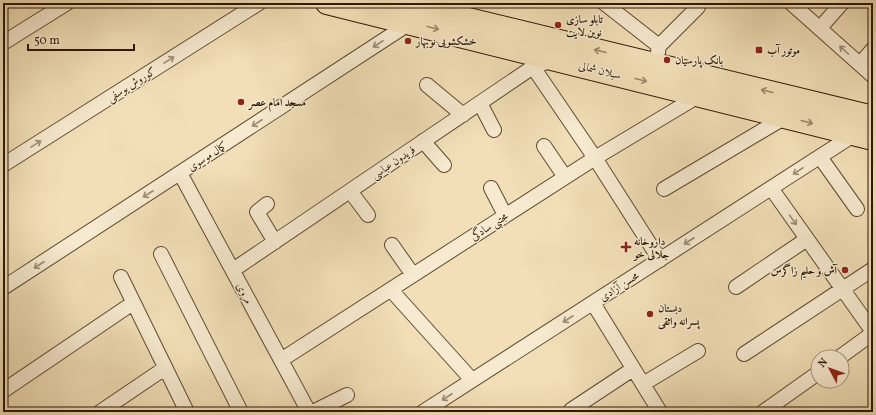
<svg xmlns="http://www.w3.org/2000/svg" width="876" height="415" viewBox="0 0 876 415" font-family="Vollkorn,Amiri,serif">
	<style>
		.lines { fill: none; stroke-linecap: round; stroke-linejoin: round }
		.minor-casing { stroke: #5e492f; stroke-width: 16 }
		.primary-casing { stroke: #2c1702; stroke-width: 24 }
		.minor { stroke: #f7ead0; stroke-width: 14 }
		.primary { stroke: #f2dfb7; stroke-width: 22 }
		.oneway { stroke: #998566 }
		.oneway2 { stroke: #9c8b73 }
		.poi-dot { fill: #8f2418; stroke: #f7ead0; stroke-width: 1.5 }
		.labels { text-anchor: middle; stroke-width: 3; stroke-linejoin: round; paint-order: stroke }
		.poi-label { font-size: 11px; font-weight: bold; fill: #2c1702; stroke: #f7ead0; text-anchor: start }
		.street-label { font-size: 11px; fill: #2c1702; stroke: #f7ead0 }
	</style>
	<rect width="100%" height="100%" fill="#f2dfb7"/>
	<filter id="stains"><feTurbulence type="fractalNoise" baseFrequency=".005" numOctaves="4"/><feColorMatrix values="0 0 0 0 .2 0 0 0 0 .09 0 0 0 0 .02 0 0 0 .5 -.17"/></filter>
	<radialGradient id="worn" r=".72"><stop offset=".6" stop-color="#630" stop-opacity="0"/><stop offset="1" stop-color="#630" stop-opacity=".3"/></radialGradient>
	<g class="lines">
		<!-- minor casing -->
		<g class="minor-casing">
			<path id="minor" d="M 604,3 L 659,46 L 656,65
				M 791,3 L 873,76
				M 820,28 L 842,3
				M 3,43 L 67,3
				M 659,46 L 698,7
				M 860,64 L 873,49
				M 533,67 L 595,158 L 660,260
				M 427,85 L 463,115
				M 480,103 L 494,130
				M 423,141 L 444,165
				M 544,146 L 565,177
				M 820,157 L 857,209
				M 3,165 L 259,3
				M 180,173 L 309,412
				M 491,188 L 505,215
				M 771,188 L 873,332
				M 664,189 L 787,116
				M 350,191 L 368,215
				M 267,204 L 257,212 L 275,242
				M 392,245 L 413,275
				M 161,254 L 241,412
				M 233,270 L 533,67 L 555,59
				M 121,277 L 187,412
				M 736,287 L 807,239
				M 3,288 L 410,23
				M 391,290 L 472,380
				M 593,303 L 660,412
				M 744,354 L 873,269
				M 840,357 L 873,333
				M 281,360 L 595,158 L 700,95
				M 643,384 L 698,351
				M 3,391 L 133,303
				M 571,410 L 633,369
				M 100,412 L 165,368
				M 313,412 L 347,395
				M 423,412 L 855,134
				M 763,412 L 818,373"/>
		</g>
		<!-- primary casing -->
		<g class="primary-casing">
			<path id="primary" d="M 327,3 C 509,47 691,92 873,139
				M 402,3 L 873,117"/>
		</g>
		<!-- minor -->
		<use href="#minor" class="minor"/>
		<!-- primary -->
		<use href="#primary" class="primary"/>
	</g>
	<!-- one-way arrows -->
	<defs><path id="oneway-shaft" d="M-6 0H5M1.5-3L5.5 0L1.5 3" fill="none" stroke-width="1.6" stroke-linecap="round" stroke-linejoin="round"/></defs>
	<g class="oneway">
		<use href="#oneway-shaft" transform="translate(433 28) rotate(14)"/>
		<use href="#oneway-shaft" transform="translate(600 51) rotate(-166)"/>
		<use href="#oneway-shaft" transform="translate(641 80) rotate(14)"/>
		<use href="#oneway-shaft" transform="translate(767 91) rotate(-166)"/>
		<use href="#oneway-shaft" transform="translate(807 122) rotate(15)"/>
	</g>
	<g class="oneway2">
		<use href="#oneway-shaft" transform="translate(378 44) rotate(147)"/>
		<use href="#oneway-shaft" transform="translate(844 50) rotate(-138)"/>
		<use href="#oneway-shaft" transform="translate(169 60) rotate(-32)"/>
		<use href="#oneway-shaft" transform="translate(257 123) rotate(147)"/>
		<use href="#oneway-shaft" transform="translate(36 144) rotate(-32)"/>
		<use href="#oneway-shaft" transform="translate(798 171) rotate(147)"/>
		<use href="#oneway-shaft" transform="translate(148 194) rotate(147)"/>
		<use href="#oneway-shaft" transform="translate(793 220) rotate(55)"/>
		<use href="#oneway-shaft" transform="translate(689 241) rotate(147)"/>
		<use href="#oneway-shaft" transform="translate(39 265) rotate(147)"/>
		<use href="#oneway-shaft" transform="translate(568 319) rotate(147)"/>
		<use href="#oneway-shaft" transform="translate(447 397) rotate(147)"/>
	</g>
	<!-- markers -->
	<g class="poi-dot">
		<circle cx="558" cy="25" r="4"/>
		<circle cx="408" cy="41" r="4"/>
		<rect x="755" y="46" width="8" height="8" rx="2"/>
		<circle cx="667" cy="60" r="4"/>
		<circle cx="241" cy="102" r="4"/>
		<path d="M624 241h4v4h4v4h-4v4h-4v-4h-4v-4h4z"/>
		<circle cx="845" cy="270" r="4"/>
		<circle cx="650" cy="314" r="4"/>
	</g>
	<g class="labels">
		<!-- poi labels -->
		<g class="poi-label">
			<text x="566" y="23">تابلو سازی<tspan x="566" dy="13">نوین لایت</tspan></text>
			<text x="416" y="45">خشکشویی نوبهار</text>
			<text x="767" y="54">موتور آب</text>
			<text x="675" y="64">بانک پارسیان</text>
			<text x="249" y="106">مسجد امام عصر</text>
			<text x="634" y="245">داروخانه<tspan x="634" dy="13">جلالی خو</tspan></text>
			<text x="837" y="274" text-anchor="end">آش و حلیم زاگرس</text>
			<text x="658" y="312">دبستان<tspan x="658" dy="13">پسرانه واثقی</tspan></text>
		</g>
		<!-- street labels -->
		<g class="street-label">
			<text transform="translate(600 70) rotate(14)" y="4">سبلان شمالی</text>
			<text transform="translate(131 84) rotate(-32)" y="4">کوروش یوسفی</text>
			<text transform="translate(207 156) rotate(-33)" y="4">کمال موسوی</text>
			<text transform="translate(393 162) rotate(-34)" y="4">فریدون عباسی</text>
			<text transform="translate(489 226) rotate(-33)" y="4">مجتبی سادگی</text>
			<text transform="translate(619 286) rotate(-33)" y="4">محسن آزادی</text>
			<text transform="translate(245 293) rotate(62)" y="4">مروی</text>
		</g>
	</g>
	<!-- margin -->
	<rect width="876" height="415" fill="none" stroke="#f2dfb7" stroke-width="16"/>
	<rect x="4" y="4" width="868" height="407" fill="none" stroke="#2c1702" stroke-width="2"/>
	<rect x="8" y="8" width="860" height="399" fill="none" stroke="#2c1702"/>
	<!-- north arrow -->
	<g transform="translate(830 369) rotate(311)"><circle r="19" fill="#f7ead0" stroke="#a6967e"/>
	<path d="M0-3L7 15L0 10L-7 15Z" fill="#8f2418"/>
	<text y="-6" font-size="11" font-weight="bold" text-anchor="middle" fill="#2c1702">N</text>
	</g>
	<!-- scale -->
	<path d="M28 44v6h106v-6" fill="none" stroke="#2c1702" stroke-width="2"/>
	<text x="34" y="44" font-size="12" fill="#2c1702" stroke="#f7ead0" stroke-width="3" paint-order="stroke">50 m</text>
	<rect width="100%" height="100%" filter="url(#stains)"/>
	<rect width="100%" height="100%" fill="url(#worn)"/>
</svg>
